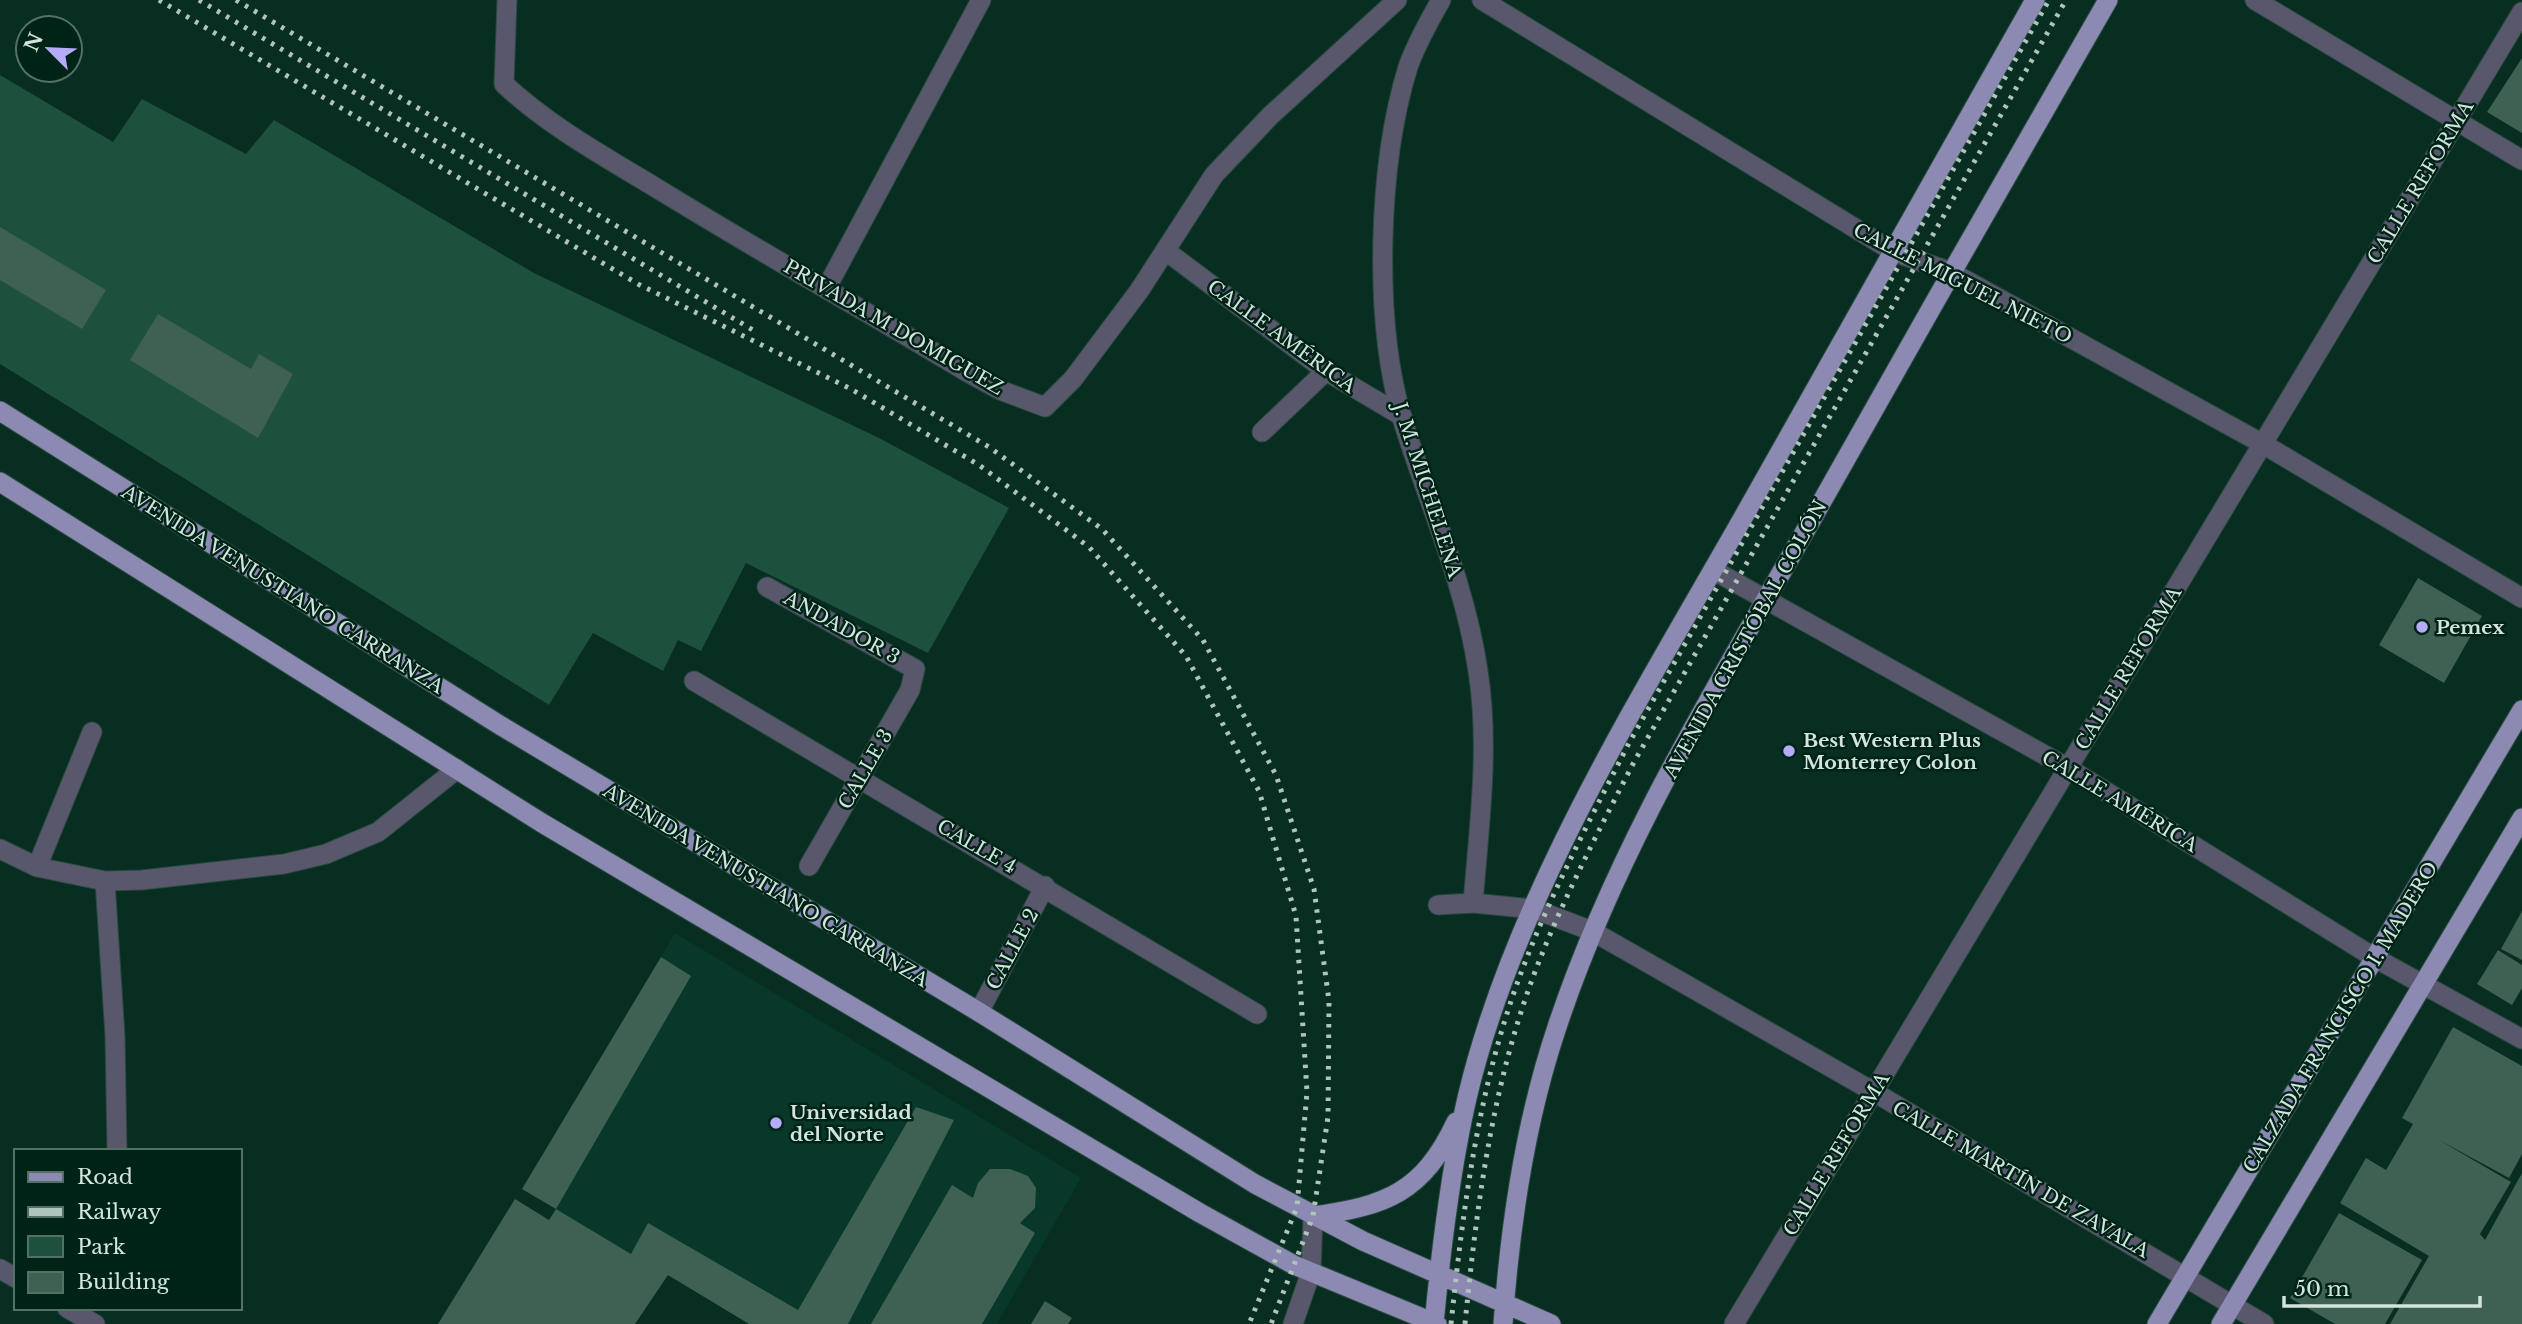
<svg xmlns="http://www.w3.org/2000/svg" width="2522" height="1324" viewBox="0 0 2522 1324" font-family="'Libre Baskerville',serif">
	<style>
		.built { fill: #073829 }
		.green { fill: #1e503e }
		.building { fill: #3e6153 }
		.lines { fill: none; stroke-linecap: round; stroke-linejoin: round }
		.minor-casing { stroke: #284a3f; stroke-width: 21 }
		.tertiary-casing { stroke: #284a3f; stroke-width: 21 }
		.primary-casing { stroke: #284a3f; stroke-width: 21 }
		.minor { stroke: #59576c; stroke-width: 19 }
		.tertiary { stroke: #59576c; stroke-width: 19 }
		.primary { stroke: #8c89b2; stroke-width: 19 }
		.rail { stroke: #afc5bb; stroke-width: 5; stroke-dasharray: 3.5 7; stroke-linecap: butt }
		.poi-dot { fill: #b4acf9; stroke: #002317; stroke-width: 2.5 }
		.labels { text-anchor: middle; stroke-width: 5; stroke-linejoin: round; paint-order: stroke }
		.street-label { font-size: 19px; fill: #d2e5dc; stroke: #002317 }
		.poi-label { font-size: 19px; font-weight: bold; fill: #d2e5dc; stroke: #002317; text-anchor: start }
	</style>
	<rect width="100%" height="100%" fill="#082d21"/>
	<!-- built -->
	<path class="built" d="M 675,933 L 1081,1178 L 997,1324 L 749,1324 L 522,1189 Z"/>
	<!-- green -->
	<path class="green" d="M 0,75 L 113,142 L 142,99 L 246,154 L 274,120 L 534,273 L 879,438 L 1009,508 L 928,653 L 746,563 L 701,651 L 678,640 L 663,671 L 593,633 L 549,705 L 0,364 Z"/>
	<!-- building -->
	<path class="building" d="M 2522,58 L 2522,133 L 2487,112 Z
		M 0,227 L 106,290 L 82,329 L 0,280 Z
		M 158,314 L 251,369 L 259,354 L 293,374 L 258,438 L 130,360 Z
		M 2418,578 L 2482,616 L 2444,683 L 2379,645 Z
		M 2522,911 L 2522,960 L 2501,949 Z
		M 2498,950 L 2522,965 L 2522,988 L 2512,1005 L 2477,984 Z
		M 661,957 L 691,976 L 556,1209 L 522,1189 Z
		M 2453,1027 L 2522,1066 L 2522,1154 L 2509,1178 L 2439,1140 L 2511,1182 L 2480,1234 L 2485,1240 L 2522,1173 L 2522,1324 L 2390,1324 L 2429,1256 L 2340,1203 L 2366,1158 L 2386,1170 L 2413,1124 L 2402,1118 Z
		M 916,1107 L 954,1120 L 848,1324 L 749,1324 L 668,1275 L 635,1324 L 438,1324 L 515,1199 L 549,1220 L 556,1209 L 631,1254 L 648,1223 L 798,1310 Z
		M 990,1169 L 1010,1169 L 1028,1176 L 1036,1188 L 1035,1208 L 1020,1223 L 1035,1233 L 982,1324 L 871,1324 L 952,1185 L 973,1198 L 978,1183 Z
		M 2339,1213 L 2422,1260 L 2385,1324 L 2335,1324 L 2290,1298 Z
		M 1045,1301 L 1072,1318 L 1068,1324 L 1031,1324 Z"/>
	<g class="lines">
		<!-- minor casing -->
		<g class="minor-casing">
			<path id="minor" d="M 507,0 L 504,84 C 551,128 609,159 663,192 C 764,254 866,311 967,372 L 1000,390 L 1045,407 L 1073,379 L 1139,291 L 1214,175 L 1270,116 L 1397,0
				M 1441,0 C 1429,21 1416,44 1408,67 C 1378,164 1373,319 1402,418 C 1428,503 1465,582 1478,671 C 1490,747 1479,827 1473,903
				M 2255,0 L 2522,160
				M 1166,251 L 1326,371 L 1402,416
				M 1951,272 L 2263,444 L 2522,598
				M 827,287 L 981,0
				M 1262,432 L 1326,371
				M 1713,570 L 2068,768 L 2375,958 L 2522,1039
				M 767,587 L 915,669 L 910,690 L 809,866
				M 694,681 L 1257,1014
				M 0,849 L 37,867 L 105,881 L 142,880 L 284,864 L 326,854 L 378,832 L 457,769
				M 37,867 L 92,732
				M 105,881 L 115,1036 L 117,1151
				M 1438,905 L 1473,903 L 1534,909 L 1592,931 L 1874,1092 L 2264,1324
				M 979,1012 L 1045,886
				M 0,1269 L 16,1278
				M 67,1308 L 95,1324
				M 1293,1324 L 1311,1272 L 1313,1216"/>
		</g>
		<!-- tertiary casing -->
		<g class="tertiary-casing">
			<path id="tertiary" d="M 1482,0 L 1894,252 L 1951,272
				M 1734,1324 L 2522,12"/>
		</g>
		<!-- primary casing -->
		<g class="primary-casing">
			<path id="primary" d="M 0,411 L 498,724 L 979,1012 L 1255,1184 L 1363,1241 L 1551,1324
				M 0,482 L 542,823 L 1200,1213 L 1294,1265 L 1437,1324
				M 1313,1216 C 1387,1206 1423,1192 1456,1122
				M 1434,1324 C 1441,1249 1450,1172 1467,1098 C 1515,894 1646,689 1749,507 C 1844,338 1940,169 2035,0
				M 1503,1324 C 1510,1224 1525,1122 1557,1027 C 1616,849 1716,688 1808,526 C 1907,350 2007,175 2108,0
				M 2157,1324 L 2522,710
				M 2221,1324 L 2522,818"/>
		</g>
		<!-- minor -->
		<use href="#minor" class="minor"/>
		<!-- tertiary -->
		<use href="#tertiary" class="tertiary"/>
		<!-- primary -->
		<use href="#primary" class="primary"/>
		<!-- rail -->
		<path class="rail" d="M 159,0 L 638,284 L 851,389 L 979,465 L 1089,547 L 1186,656 L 1259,791 L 1296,916 L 1307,1092 L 1297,1207 L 1249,1324
			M 199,0 L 758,333
			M 236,0 L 989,447 L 1102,529 L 1203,640 L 1276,775 L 1314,889 L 1329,1001 L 1328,1117 L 1313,1216 L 1271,1324
			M 1451,1324 C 1464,1200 1480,1076 1526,960 C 1555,885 1593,814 1629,743 L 2049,0
			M 1465,1324 C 1477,1202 1493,1079 1538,964 C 1565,895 1600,828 1634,762 L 2066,0"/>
	</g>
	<!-- markers -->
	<g class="poi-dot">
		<circle cx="2422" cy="627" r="7"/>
		<circle cx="1789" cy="751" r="7"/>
		<circle cx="776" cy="1123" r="7"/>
	</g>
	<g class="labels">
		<!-- street labels -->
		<g class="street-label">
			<text transform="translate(2420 182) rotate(-59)" y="7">CALLE REFORMA</text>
			<text transform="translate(1963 283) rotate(27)" y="7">CALLE MIGUEL NIETO</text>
			<text transform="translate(894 327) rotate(30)" y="7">PRIVADA M DOMIGUEZ</text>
			<text transform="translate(1282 336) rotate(36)" y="7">CALLE AMÉRICA</text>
			<text transform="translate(1428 490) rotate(72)" y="7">J. M. MICHELENA</text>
			<text transform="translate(283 589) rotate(32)" y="7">AVENIDA VENUSTIANO CARRANZA</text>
			<text transform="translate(842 627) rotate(29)" y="7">ANDADOR 3</text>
			<text transform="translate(1745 639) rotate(-61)" y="7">AVENIDA CRISTÓBAL COLÓN</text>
			<text transform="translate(2128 668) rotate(-59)" y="7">CALLE REFORMA</text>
			<text transform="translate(865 769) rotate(-60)" y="7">CALLE 3</text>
			<text transform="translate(2120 801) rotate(31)" y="7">CALLE AMÉRICA</text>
			<text transform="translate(977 846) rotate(30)" y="7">CALLE 4</text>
			<text transform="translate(766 885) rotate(31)" y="7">AVENIDA VENUSTIANO CARRANZA</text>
			<text transform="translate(1012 949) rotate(-62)" y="7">CALLE 2</text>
			<text transform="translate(2340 1017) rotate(-59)" y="7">CALZADA FRANCISCO I. MADERO</text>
			<text transform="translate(1836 1154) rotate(-59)" y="7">CALLE REFORMA</text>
			<text transform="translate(2021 1179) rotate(30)" y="7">CALLE MARTÍN DE ZAVALA</text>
		</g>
		<!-- poi labels -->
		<g class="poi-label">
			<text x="2436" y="634">Pemex</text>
			<text x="1803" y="747">Best Western Plus<tspan x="1803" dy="22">Monterrey Colon</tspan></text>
			<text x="790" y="1119">Universidad<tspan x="790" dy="22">del Norte</tspan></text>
		</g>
	</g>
	<!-- legend -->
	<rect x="14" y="1149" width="228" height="161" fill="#002317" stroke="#547166" stroke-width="2"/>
	<rect x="28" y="1172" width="35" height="10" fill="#8c89b2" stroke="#547166" stroke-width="2"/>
	<text x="77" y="1184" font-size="21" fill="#d2e5dc">Road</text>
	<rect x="28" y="1207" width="35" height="10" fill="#afc5bb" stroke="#547166" stroke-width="2"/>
	<text x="77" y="1219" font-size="21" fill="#d2e5dc">Railway</text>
	<rect x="28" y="1236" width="35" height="21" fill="#1e503e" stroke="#547166" stroke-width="2"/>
	<text x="77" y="1254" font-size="21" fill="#d2e5dc">Park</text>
	<rect x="28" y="1272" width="35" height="21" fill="#3e6153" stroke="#547166" stroke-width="2"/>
	<text x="77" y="1289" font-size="21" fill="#d2e5dc">Building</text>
	<!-- north arrow -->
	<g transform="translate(49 49) rotate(294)"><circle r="33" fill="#002317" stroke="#547166" stroke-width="2"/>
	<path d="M0-5L12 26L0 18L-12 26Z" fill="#b4acf9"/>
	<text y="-10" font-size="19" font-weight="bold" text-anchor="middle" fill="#d2e5dc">N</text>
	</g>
	<!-- scale -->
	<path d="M2284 1296v10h196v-10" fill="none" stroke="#d2e5dc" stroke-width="3.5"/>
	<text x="2294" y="1296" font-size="21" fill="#d2e5dc" stroke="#002317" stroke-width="5" paint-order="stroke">50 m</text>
</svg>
